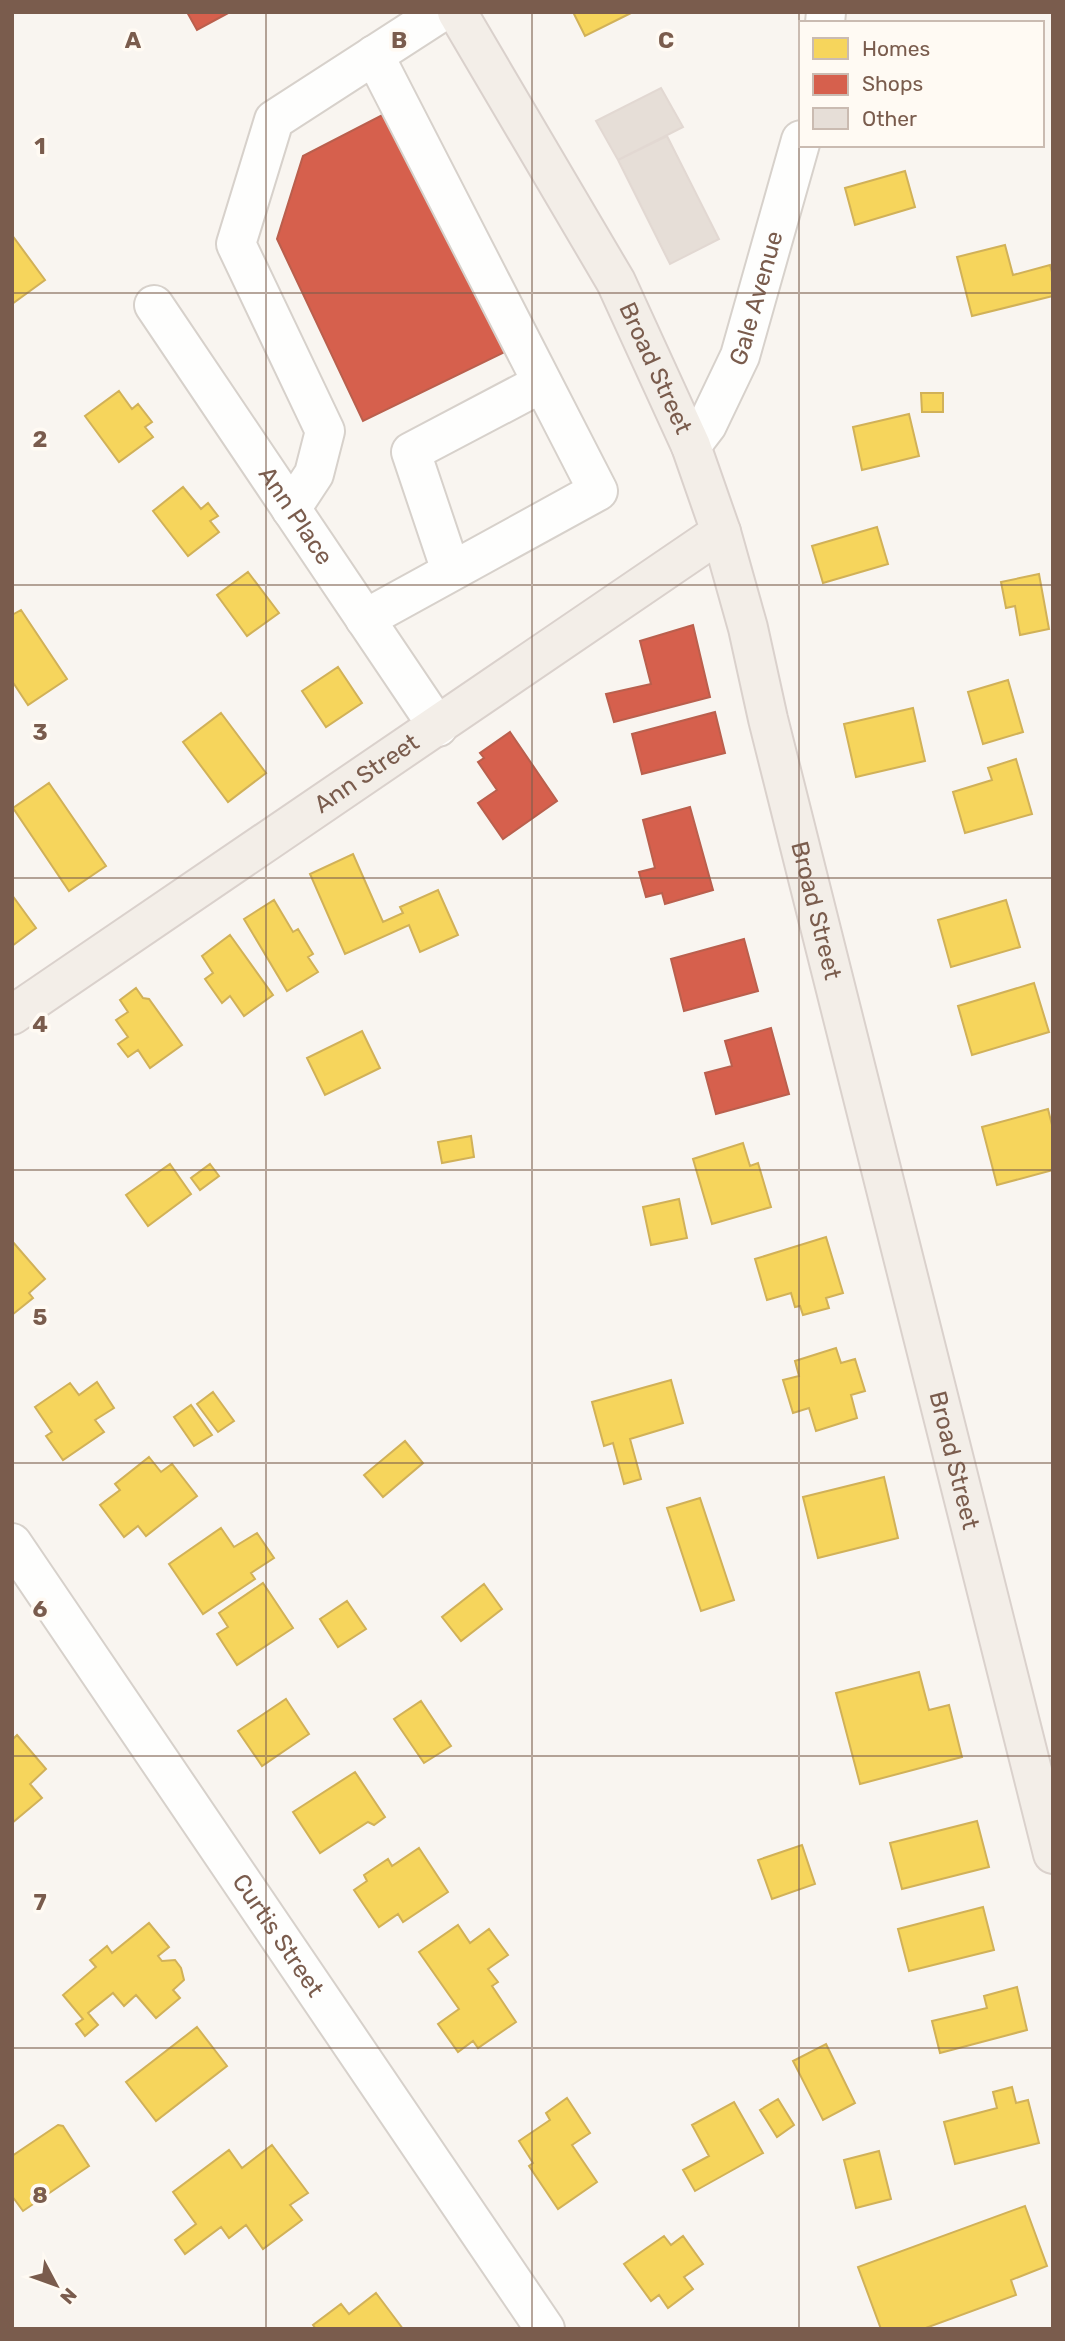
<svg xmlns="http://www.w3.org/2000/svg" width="1065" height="2341" viewBox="0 0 1065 2341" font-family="Rubik,sans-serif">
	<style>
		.homes { fill: #f6d55c; stroke: #d1b158; stroke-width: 2 }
		.shops { fill: #d6604d; stroke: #ba5f4d; stroke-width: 2 }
		.building { fill: #e6ded7; stroke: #e2d8d2; stroke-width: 2 }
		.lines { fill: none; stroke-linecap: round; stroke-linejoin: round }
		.minor-casing { stroke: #d7d1cb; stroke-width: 42 }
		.major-casing { stroke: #dad1cc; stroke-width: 42 }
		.minor { stroke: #fefefd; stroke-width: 38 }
		.major { stroke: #f3eee8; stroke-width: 38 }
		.grid { fill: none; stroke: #7a5c4d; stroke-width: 2; stroke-opacity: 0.55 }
		.labels { text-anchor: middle; stroke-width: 7; stroke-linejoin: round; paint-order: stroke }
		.street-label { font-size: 24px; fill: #7a5c4d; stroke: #fffaf3 }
		.grid-label { font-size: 23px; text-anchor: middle; font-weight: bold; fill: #7a5c4d; stroke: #fffaf3; stroke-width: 7; stroke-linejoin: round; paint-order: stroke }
	</style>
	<rect width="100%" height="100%" fill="#f9f5f0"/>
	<!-- homes -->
	<path class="homes" d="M 573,12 L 633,12 L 585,36 Z
		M 905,171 L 915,207 L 855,225 L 845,188 Z
		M 12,235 L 45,280 L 12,304 Z
		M 1005,245 L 1013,275 L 1050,265 L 1053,276 L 1053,296 L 972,316 L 957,257 Z
		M 119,391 L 132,409 L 138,404 L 152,422 L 145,427 L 153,437 L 119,462 L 85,416 Z
		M 921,393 L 943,393 L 943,412 L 922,412 Z
		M 909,414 L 919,456 L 862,470 L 853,427 Z
		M 183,487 L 201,509 L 208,503 L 218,516 L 210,521 L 219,532 L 188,556 L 153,511 Z
		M 877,527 L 888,564 L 823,583 L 812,546 Z
		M 248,572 L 279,613 L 247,636 L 217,595 Z
		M 1039,574 L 1049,629 L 1020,635 L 1015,606 L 1006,608 L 1001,582 Z
		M 21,610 L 67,679 L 28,705 L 12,681 L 12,615 Z
		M 338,667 L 362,703 L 326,727 L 302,691 Z
		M 1008,680 L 1023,732 L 983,744 L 968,692 Z
		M 913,708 L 925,761 L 856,777 L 844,724 Z
		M 221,713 L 266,773 L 228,802 L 183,742 Z
		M 1016,759 L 1032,814 L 965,833 L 953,792 L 992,780 L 988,768 Z
		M 49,783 L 106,866 L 69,891 L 13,808 Z
		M 353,854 L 383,922 L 403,913 L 400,907 L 438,890 L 458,935 L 420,952 L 409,925 L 345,954 L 310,874 Z
		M 12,895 L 36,928 L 12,946 Z
		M 274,900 L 293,932 L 298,929 L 313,954 L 308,957 L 318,972 L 287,991 L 244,919 Z
		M 1006,900 L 1020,947 L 951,967 L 938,920 Z
		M 230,935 L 273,995 L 244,1016 L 230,996 L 222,1003 L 205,979 L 213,973 L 202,956 Z
		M 1034,983 L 1049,1032 L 972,1055 L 958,1006 Z
		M 136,988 L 143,998 L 149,999 L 182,1045 L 150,1068 L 138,1050 L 128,1057 L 118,1044 L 128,1037 L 116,1020 L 128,1012 L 120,1000 Z
		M 362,1031 L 380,1068 L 325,1095 L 307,1058 Z
		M 1048,1109 L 1053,1129 L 1053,1170 L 997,1185 L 982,1127 Z
		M 471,1136 L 474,1157 L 442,1163 L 438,1142 Z
		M 743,1143 L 750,1166 L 758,1163 L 771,1207 L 712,1224 L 693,1159 Z
		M 170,1164 L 191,1194 L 148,1226 L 126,1195 Z
		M 210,1164 L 219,1176 L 200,1190 L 191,1178 Z
		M 679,1199 L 687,1238 L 651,1245 L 643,1207 Z
		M 826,1237 L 843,1293 L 826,1298 L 829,1308 L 803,1315 L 800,1306 L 795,1307 L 791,1293 L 767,1300 L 755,1259 Z
		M 12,1241 L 45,1279 L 29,1293 L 33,1298 L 12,1315 Z
		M 836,1348 L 841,1363 L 855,1359 L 865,1391 L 851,1395 L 857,1418 L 816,1431 L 809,1408 L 793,1413 L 783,1380 L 799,1376 L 795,1361 Z
		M 671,1380 L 683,1423 L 630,1439 L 641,1479 L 624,1484 L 613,1443 L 604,1446 L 592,1402 Z
		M 97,1382 L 114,1408 L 95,1420 L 104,1432 L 63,1460 L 46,1436 L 52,1432 L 35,1407 L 70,1383 L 79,1395 Z
		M 213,1392 L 234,1421 L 218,1432 L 197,1404 Z
		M 191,1405 L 212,1435 L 194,1446 L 174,1417 Z
		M 405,1441 L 423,1463 L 383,1497 L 364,1475 Z
		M 149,1457 L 161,1472 L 172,1464 L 197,1496 L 146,1536 L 138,1526 L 124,1537 L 100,1505 L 120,1490 L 115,1484 Z
		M 884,1477 L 898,1538 L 818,1558 L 803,1497 Z
		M 700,1498 L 734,1600 L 701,1611 L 667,1508 Z
		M 221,1528 L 234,1547 L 257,1533 L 274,1558 L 251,1573 L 255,1579 L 203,1614 L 169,1564 Z
		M 263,1583 L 293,1628 L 237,1665 L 217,1634 L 228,1627 L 219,1613 Z
		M 484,1584 L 502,1609 L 461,1641 L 442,1617 Z
		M 347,1601 L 366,1629 L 338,1647 L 320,1619 Z
		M 919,1672 L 929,1710 L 949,1705 L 962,1757 L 860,1784 L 836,1693 Z
		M 286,1699 L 309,1734 L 262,1766 L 238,1731 Z
		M 421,1701 L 451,1746 L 424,1763 L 394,1719 Z
		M 17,1735 L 46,1769 L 30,1784 L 42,1798 L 12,1823 L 12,1740 Z
		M 355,1772 L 385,1817 L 374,1825 L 368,1822 L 320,1853 L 293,1812 Z
		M 977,1821 L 989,1867 L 902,1889 L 890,1843 Z
		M 802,1845 L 815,1884 L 772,1899 L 758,1860 Z
		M 419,1848 L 448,1892 L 403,1922 L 398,1914 L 379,1927 L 354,1890 L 367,1881 L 364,1875 L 388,1859 L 392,1866 Z
		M 983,1907 L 994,1950 L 909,1971 L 898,1929 Z
		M 149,1923 L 169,1947 L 158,1956 L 162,1961 L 175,1960 L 181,1968 L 184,1980 L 173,1990 L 180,1998 L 156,2018 L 136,1995 L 124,2006 L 113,1993 L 88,2013 L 98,2025 L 85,2036 L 76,2024 L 83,2019 L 63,1995 L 96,1967 L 90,1960 L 107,1946 L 112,1953 Z
		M 458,1925 L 470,1943 L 489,1929 L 508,1955 L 488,1969 L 498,1982 L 492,1986 L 516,2022 L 478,2048 L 473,2041 L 458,2052 L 438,2024 L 459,2009 L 419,1952 Z
		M 1017,1987 L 1027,2030 L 940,2053 L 932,2021 L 987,2008 L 984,1996 Z
		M 197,2027 L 227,2066 L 156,2121 L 126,2082 Z
		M 826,2044 L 855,2103 L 823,2120 L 793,2061 Z
		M 1012,2087 L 1016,2103 L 1028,2100 L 1039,2143 L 955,2164 L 944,2122 L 997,2108 L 993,2092 Z
		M 567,2098 L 590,2133 L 572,2145 L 597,2182 L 558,2209 L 529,2166 L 533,2163 L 519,2141 L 550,2120 L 546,2113 Z
		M 778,2099 L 794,2125 L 777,2137 L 760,2110 Z
		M 734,2102 L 763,2153 L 695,2191 L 683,2170 L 709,2156 L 692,2125 Z
		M 58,2125 L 63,2126 L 89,2166 L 23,2211 L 12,2196 L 12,2156 Z
		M 272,2145 L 308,2193 L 290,2205 L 302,2220 L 263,2249 L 246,2225 L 229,2238 L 221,2227 L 185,2254 L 175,2240 L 196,2224 L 173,2192 L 229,2150 L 242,2168 Z
		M 879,2151 L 891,2199 L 856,2208 L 844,2160 Z
		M 1025,2206 L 1047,2266 L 1011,2280 L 1016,2295 L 923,2329 L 881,2329 L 858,2267 Z
		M 664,2236 L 671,2245 L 683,2236 L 703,2264 L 684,2277 L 693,2289 L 668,2308 L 659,2295 L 651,2301 L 624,2264 Z
		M 376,2293 L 403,2329 L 316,2329 L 313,2325 L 341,2304 L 349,2314 Z"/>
	<!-- shops -->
	<path class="shops" d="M 187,12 L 230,12 L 197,30 Z
		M 390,111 L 517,346 L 363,421 L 277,239 L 303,156 Z
		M 693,625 L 710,697 L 614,722 L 606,694 L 651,684 L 640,641 Z
		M 715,712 L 725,753 L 642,774 L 632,734 Z
		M 510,732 L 557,801 L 503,839 L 478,803 L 497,790 L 478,762 L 484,758 L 480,753 Z
		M 690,807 L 713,890 L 665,904 L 662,893 L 646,897 L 639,872 L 655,868 L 643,820 Z
		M 744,939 L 758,991 L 684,1011 L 671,959 Z
		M 771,1028 L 789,1094 L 716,1114 L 705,1073 L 732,1066 L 725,1041 Z"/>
	<!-- building -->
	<path class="building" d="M 661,88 L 683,127 L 618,160 L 596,121 Z
		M 667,136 L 719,239 L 670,264 L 618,160 Z"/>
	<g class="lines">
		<!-- minor casing -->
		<g class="minor-casing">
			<g id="minor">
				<path d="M 825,23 L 826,12"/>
				<path id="s1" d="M 154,305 L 438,727"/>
				<path id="s2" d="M 691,446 L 707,425 L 740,356 L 801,140"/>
				<path d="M 291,509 L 314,474 L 325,431 L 236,244 L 274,120 L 441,12"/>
				<path d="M 451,571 L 411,452 L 542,383"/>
				<path d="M 365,619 L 598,491 L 374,55"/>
				<path id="s3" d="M 12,1543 L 545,2329"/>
			</g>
		</g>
		<!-- major casing -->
		<g class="major-casing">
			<g id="major">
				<path id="s4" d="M 457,12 L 616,282 L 691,446 L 721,532 L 748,628 L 768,719 L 1053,1854"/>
				<path id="s5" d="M 12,1015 L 721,532"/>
			</g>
		</g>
		<!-- minor -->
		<use href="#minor" class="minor"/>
		<!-- major -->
		<use href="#major" class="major"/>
	</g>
	<!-- grid -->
	<path class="grid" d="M 266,12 L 266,2329M 532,12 L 532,2329M 799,12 L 799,2329M 12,293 L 1053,293M 12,585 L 1053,585M 12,878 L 1053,878M 12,1170 L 1053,1170M 12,1463 L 1053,1463M 12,1756 L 1053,1756M 12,2048 L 1053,2048"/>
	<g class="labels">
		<!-- street labels -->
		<g class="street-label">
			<text dy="8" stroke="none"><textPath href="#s2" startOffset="163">Gale Avenue</textPath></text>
			<text dy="8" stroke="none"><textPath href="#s4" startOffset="408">Broad Street</textPath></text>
			<text dy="8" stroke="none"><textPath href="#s1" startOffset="254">Ann Place</textPath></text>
			<text dy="8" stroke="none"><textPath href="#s5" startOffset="429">Ann Street</textPath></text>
			<text dy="8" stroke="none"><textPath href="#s4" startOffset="975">Broad Street</textPath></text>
			<text dy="8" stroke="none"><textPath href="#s4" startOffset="1542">Broad Street</textPath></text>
			<text dy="8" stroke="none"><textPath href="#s3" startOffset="474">Curtis Street</textPath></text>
		</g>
	</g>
	<g class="grid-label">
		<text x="133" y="48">A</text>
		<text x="399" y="48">B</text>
		<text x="666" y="48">C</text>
		<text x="40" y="154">1</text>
		<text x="40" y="447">2</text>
		<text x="40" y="740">3</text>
		<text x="40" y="1032">4</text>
		<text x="40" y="1325">5</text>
		<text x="40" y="1617">6</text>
		<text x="40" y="1910">7</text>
		<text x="40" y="2203">8</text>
	</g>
	<!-- border -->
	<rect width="1065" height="2341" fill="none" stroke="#7a5c4d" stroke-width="28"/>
	<!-- legend -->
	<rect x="799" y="21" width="245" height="126" fill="#fffaf3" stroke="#cabbb1" stroke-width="2"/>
	<rect x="813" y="38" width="35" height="21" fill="#f6d55c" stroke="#cabbb1" stroke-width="2"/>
	<text x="862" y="56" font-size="21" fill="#7a5c4d">Homes</text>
	<rect x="813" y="74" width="35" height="21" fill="#d6604d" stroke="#cabbb1" stroke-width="2"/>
	<text x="862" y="91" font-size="21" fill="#7a5c4d">Shops</text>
	<rect x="813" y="108" width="35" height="21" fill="#e6ded7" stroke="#cabbb1" stroke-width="2"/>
	<text x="862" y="126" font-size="21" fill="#7a5c4d">Other</text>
	<!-- north arrow -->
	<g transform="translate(56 2285) rotate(131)" stroke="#fffaf3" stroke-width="5" paint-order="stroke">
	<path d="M0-5L12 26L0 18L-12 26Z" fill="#7a5c4d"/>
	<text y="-10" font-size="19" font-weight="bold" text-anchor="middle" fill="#7a5c4d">N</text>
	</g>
</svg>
